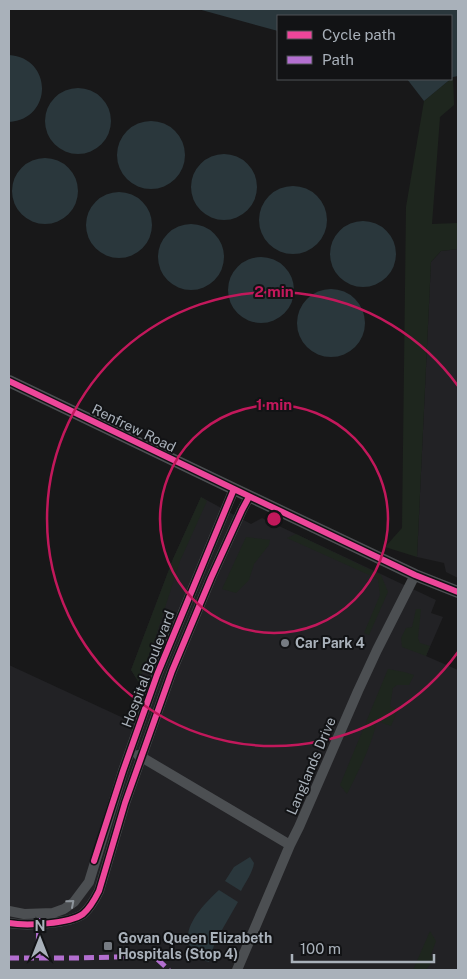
<svg xmlns="http://www.w3.org/2000/svg" width="467" height="979" viewBox="0 0 467 979" font-family="'Public Sans',sans-serif">
	<style>
		.built { fill: #222225 }
		.green { fill: #1e261e }
		.water { fill: #2a373c }
		.lines { fill: none; stroke-linecap: round; stroke-linejoin: round }
		.minor { stroke: #4c4f52; stroke-width: 10 }
		.tertiary { stroke: #4c4f52; stroke-width: 12 }
		.quiet { stroke: #b36fd0; stroke-width: 5; stroke-dasharray: 10 5; stroke-linecap: butt }
		.cycleway-casing { stroke: #121315; stroke-width: 9 }
		.cycleway { stroke: #ed469a; stroke-width: 6 }
		.oneway { stroke: #8d949b }
		.ring { fill: none; stroke: #c2185b; stroke-width: 2.5 }
		.poi-dot { fill: #767b82; stroke: #121315; stroke-width: 2 }
		.labels { text-anchor: middle; stroke-width: 4; stroke-linejoin: round; paint-order: stroke }
		.street-label { font-size: 14px; fill: #a9b1ba; stroke: #121315 }
		.poi-label { font-size: 14px; font-weight: bold; fill: #a9b1ba; stroke: #121315; text-anchor: start }
		.centre { fill: #c2185b; stroke: #121315; stroke-width: 2.5 }
		.ring-label { font-size: 15px; text-anchor: middle; font-weight: bold; fill: #c2185b; stroke: #121315; stroke-width: 4; stroke-linejoin: round; paint-order: stroke }
	</style>
	<rect width="100%" height="100%" fill="#181819"/>
	<!-- built -->
	<path class="built" d="M 458,249 L 458,578 L 446,572 L 444,563 L 417,557 L 431,262 L 441,251 Z
		M 201,497 L 251,524 L 262,518 L 436,600 L 431,613 L 443,617 L 426,656 L 458,670 L 458,970 L 9,970 L 9,665 L 132,722 L 143,689 L 131,670 L 173,559 Z"/>
	<!-- green -->
	<path class="green" d="M 453,77 L 454,105 L 440,117 L 432,224 L 458,223 L 458,249 L 441,251 L 431,262 L 417,557 L 385,547 L 402,528 L 406,207 L 424,101 Z
		M 201,497 L 207,501 L 180,561 L 155,639 L 141,675 L 143,689 L 131,670 L 173,559 Z
		M 296,534 L 381,575 L 388,592 L 369,635 L 364,633 L 380,595 L 378,579 L 287,538 Z
		M 246,537 L 270,540 L 269,545 L 254,564 L 249,580 L 236,593 L 222,589 Z
		M 416,609 L 421,609 L 418,638 L 420,643 L 430,646 L 426,656 L 402,647 L 401,638 L 406,628 L 412,627 Z
		M 388,669 L 404,672 L 414,675 L 409,685 L 397,685 L 393,688 L 390,706 L 398,710 L 391,726 L 377,721 C 371,747 359,770 347,794 L 340,785 Z
		M 430,931 L 436,941 L 431,955 L 434,959 L 426,970 L 413,970 Z"/>
	<!-- water -->
	<path class="water" d="M 198,9 L 458,9 L 458,76 L 453,77 L 424,101 L 407,79 L 451,79 L 451,16 L 278,16 L 278,31 Z
		M 9,55 C 53,58 53,119 9,122 Z
		M45 121a33 33 0 1 1 66 0a33 33 0 1 1-66 0Z
		M117 155a34 34 0 1 1 68 0a34 34 0 1 1-68 0Z
		M191 187a33 33 0 1 1 66 0a33 33 0 1 1-66 0Z
		M12 191a33 33 0 1 1 66 0a33 33 0 1 1-66 0Z
		M259 220a34 34 0 1 1 68 0a34 34 0 1 1-68 0Z
		M86 225a33 33 0 1 1 66 0a33 33 0 1 1-66 0Z
		M330 254a33 33 0 1 1 66 0a33 33 0 1 1-66 0Z
		M158 257a33 33 0 1 1 66 0a33 33 0 1 1-66 0Z
		M228 290a33 33 0 1 1 66 0a33 33 0 1 1-66 0Z
		M297 323a34 34 0 1 1 68 0a34 34 0 1 1-68 0Z
		M 250,857 L 254,863 C 253,872 245,883 241,891 L 225,881 L 234,867 Z
		M 219,890 L 238,902 L 215,942 L 209,962 C 202,960 197,957 193,950 C 191,947 188,944 188,940 C 186,922 207,901 219,890 Z"/>
	<g class="lines">
		<!-- minor -->
		<path class="minor" d="M 138,755 L 290,845
			M 9,911 L 24,914 L 53,913 L 64,909 L 74,902 L 89,882 L 123,771 L 157,675 L 234,489
			M 9,923 C 26,926 69,924 83,914 C 90,908 95,899 99,891 L 125,803 L 172,671 L 211,578 L 242,510 L 249,497
			M 237,970 L 290,845 L 299,827 L 358,691 L 377,650 L 415,575"/>
		<!-- tertiary -->
		<path class="tertiary" d="M 9,381 L 234,489 L 415,575 L 458,592"/>
		<!-- quiet -->
		<path class="quiet" d="M 9,958 L 78,958 L 149,956 L 154,956 L 169,970
			M 38,958 L 39,913"/>
		<!-- cycleway casing -->
		<g class="cycleway-casing">
			<path id="cycleway" d="M 9,381 L 234,489 L 415,575 L 458,592
				M 94,861 L 123,771 L 157,675 L 234,489
				M 9,923 C 26,926 69,924 83,914 C 90,908 95,899 99,891 L 125,803 L 172,671 L 211,578 L 242,510 L 249,497"/>
		</g>
		<!-- cycleway -->
		<use href="#cycleway" class="cycleway"/>
	</g>
	<!-- one-way arrows -->
	<defs><path id="oneway-chevron" d="M-2-3.5L2.5 0L-2 3.5" fill="none" stroke-width="1.6" stroke-linecap="round" stroke-linejoin="round" transform="scale(1.25)"/></defs>
	<use class="oneway" href="#oneway-chevron" transform="translate(71 903) rotate(-41)"/>
	<!-- distance rings -->
	<g class="ring">
		<circle cx="274" cy="519" r="114"/>
		<path d="M458 652A227 227 0 1 1 458 386"/>
	</g>
	<!-- markers -->
	<g class="poi-dot">
		<circle cx="285" cy="643" r="5"/>
		<rect x="103" y="941" width="10" height="10" rx="2.5"/>
	</g>
	<g class="labels">
		<!-- street labels -->
		<g class="street-label">
			<text transform="translate(134 428) rotate(26)" y="5">Renfrew Road</text>
			<text transform="translate(148 669) rotate(-69)" y="5">Hospital Boulevard</text>
			<text transform="translate(311 766) rotate(-67)" y="5">Langlands Drive</text>
		</g>
		<!-- poi labels -->
		<g class="poi-label">
			<text x="295" y="648">Car Park 4</text>
			<text x="118" y="943">Govan Queen Elizabeth<tspan x="118" dy="16">Hospitals (Stop 4)</tspan></text>
		</g>
	</g>
	<circle cx="274" cy="519" r="8" class="centre"/>
	<g class="ring-label">
		<text x="274" y="297">2 min</text>
		<text x="274" y="410">1 min</text>
	</g>
	<!-- border -->
	<rect width="467" height="979" fill="none" stroke="#a9b1ba" stroke-width="20"/>
	<!-- legend -->
	<rect x="277" y="15" width="175" height="65" fill="#121315" stroke="#4e5257"/>
	<rect x="287" y="31" width="25" height="8" fill="#ed469a" stroke="#4e5257"/>
	<text x="322" y="40" font-size="15" fill="#a9b1ba">Cycle path</text>
	<rect x="287" y="56" width="25" height="8" fill="#b36fd0" stroke="#4e5257"/>
	<text x="322" y="65" font-size="15" fill="#a9b1ba">Path</text>
	<!-- north arrow -->
	<g transform="translate(40 939)" stroke="#121315" stroke-width="4" paint-order="stroke">
	<path d="M0-4L9 19L0 12L-9 19Z" fill="#a9b1ba"/>
	<text y="-8" font-size="14" font-weight="bold" text-anchor="middle" fill="#a9b1ba">N</text>
	</g>
	<!-- scale -->
	<path d="M292 954v8h142v-8" fill="none" stroke="#a9b1ba" stroke-width="2.5"/>
	<text x="300" y="954" font-size="15" fill="#a9b1ba" stroke="#121315" stroke-width="4" paint-order="stroke">100 m</text>
</svg>
